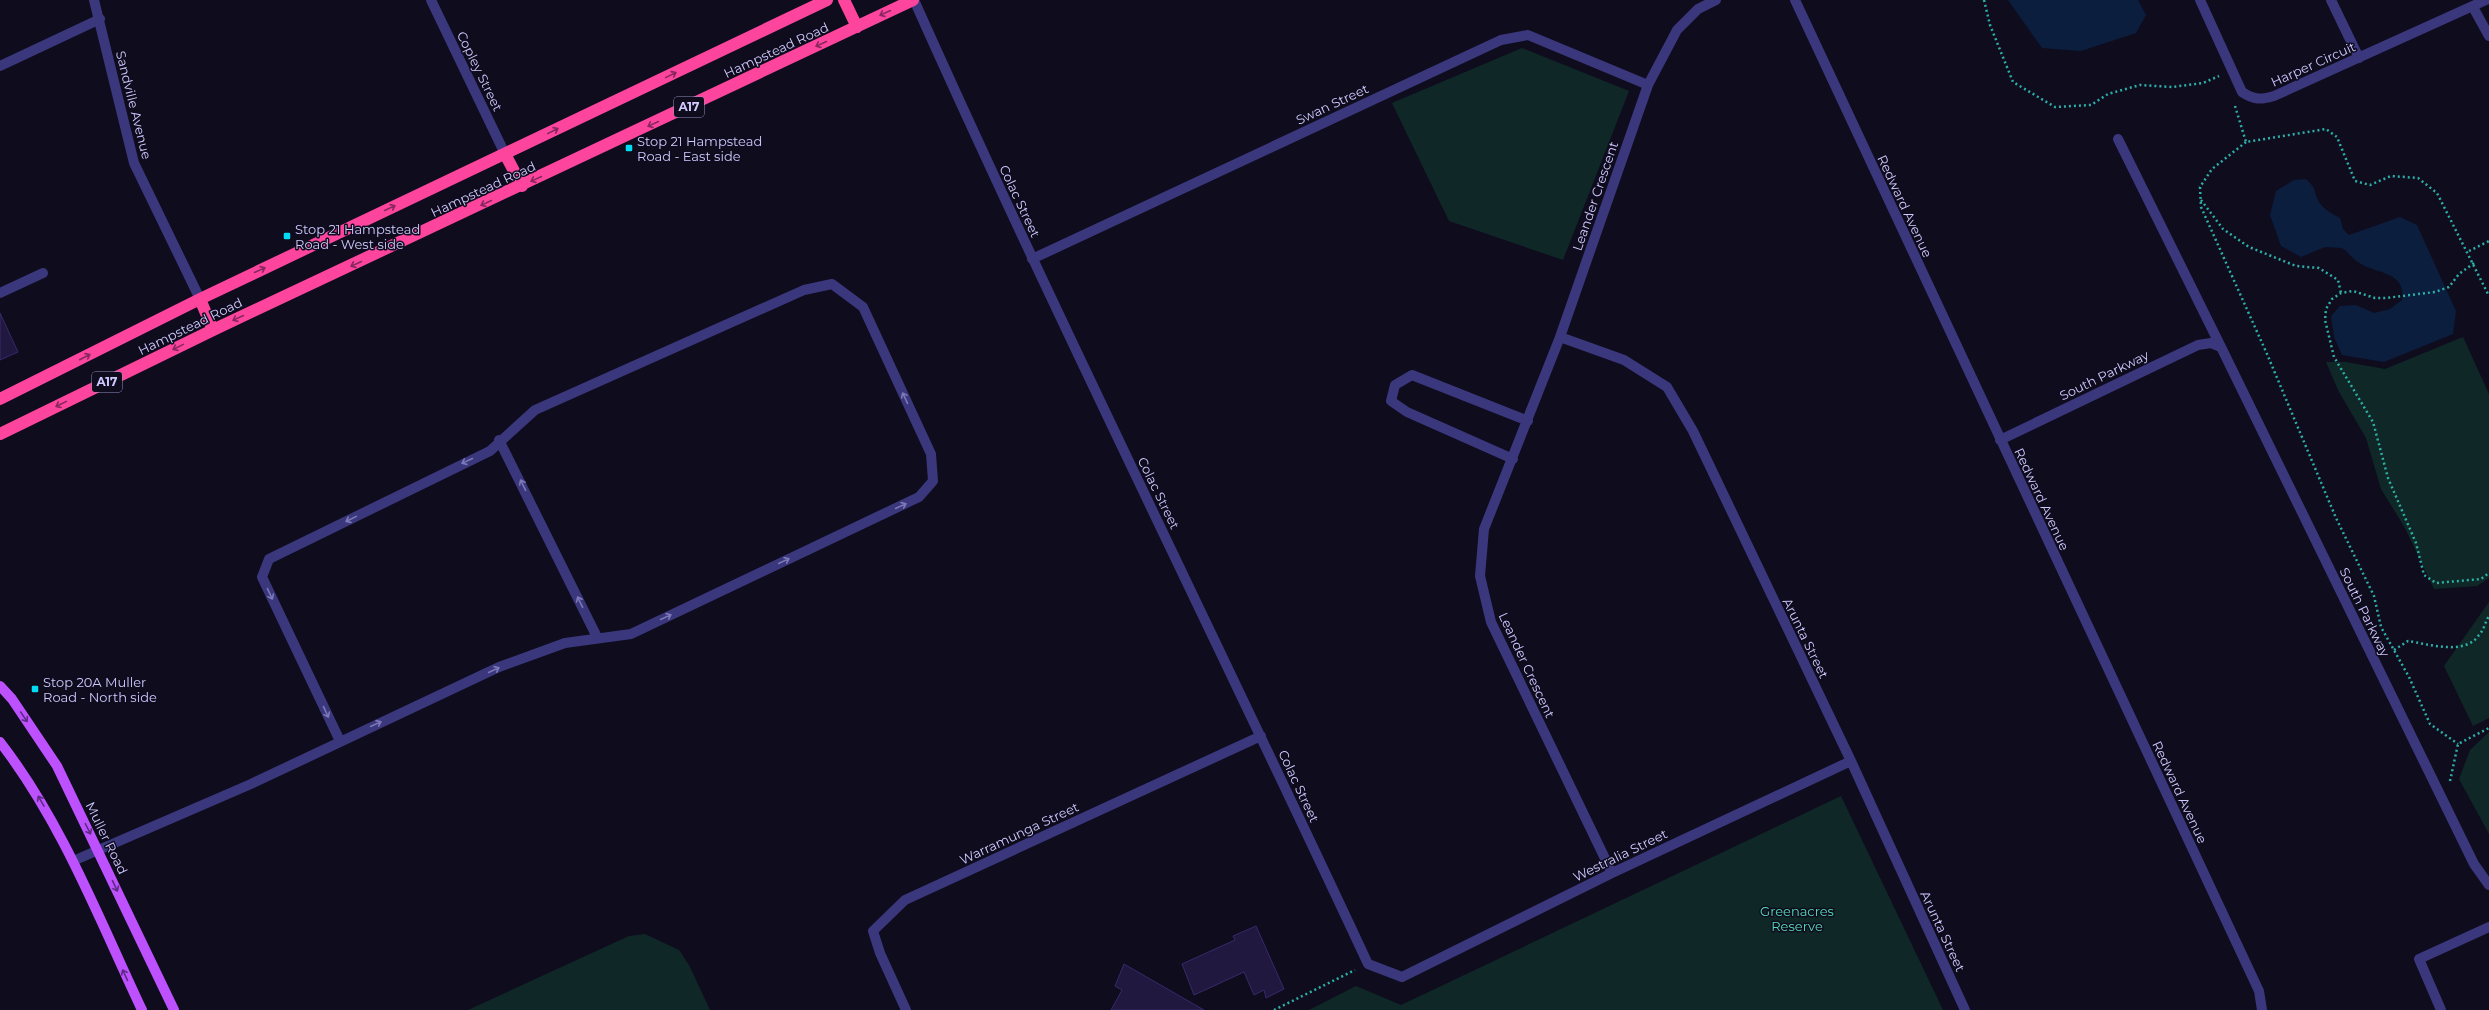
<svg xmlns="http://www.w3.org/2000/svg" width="2489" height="1010" viewBox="0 0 2489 1010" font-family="Montserrat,sans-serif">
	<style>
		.green { fill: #0f2827 }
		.water { fill: #0b1e3e }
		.building { fill: #20183f; stroke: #372a6b }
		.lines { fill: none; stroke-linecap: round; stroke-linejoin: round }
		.path { stroke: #2dafa7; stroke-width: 2.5; stroke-dasharray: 2 3; stroke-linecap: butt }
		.minor { stroke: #3a377d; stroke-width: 10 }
		.major { stroke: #bd51fe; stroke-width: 10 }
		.highway { stroke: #fe459e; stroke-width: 12 }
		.oneway { stroke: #86285e }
		.oneway2 { stroke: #7d79b8 }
		.oneway3 { stroke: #5d2b83 }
		.poi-dot { fill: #01dbf3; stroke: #0f0c1e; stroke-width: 1.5 }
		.labels { text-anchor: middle; stroke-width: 3; stroke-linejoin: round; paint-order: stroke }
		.shield { fill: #0f0c1e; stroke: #9590bc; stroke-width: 1 }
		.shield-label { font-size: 12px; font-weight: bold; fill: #cfc9ff }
		.street-label { font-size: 13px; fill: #cfc9ff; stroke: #0f0c1e }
		.poi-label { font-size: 13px; fill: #cfc9ff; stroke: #0f0c1e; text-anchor: start }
		.park-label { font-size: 13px; fill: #56debc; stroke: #0f0c1e }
	</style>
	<rect width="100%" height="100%" fill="#0f0c1e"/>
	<!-- green -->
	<path class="green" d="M 1522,48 L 1629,91 L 1563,260 L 1449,221 L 1392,103 Z
		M 2463,337 L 2489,394 L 2489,578 L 2477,586 L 2434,589 L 2405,528 L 2381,489 L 2366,438 L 2338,390 L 2326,362 L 2346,362 L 2385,369 Z
		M 2489,602 L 2489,718 L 2473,726 L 2444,666 Z
		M 2489,732 L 2489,834 L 2459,779 L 2470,750 Z
		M 1841,796 L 1943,1010 L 1309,1010 L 1356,986 L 1401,1005 Z
		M 645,934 L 679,950 L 689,965 L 710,1010 L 468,1010 L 629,936 Z"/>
	<!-- water -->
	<path class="water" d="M 2008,0 L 2138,0 L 2146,15 L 2136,33 L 2081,51 L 2042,48 Z
		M 2306,179 C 2318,190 2313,191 2319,202 C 2324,210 2333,214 2340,218 L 2343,229 L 2349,235 L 2400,217 L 2417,225 L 2456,311 L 2453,334 L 2384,362 L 2342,355 L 2334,337 L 2331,316 L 2340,306 L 2356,305 L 2374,313 L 2390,309 L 2402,300 C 2406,270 2376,275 2358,262 C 2352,258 2348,252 2342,248 L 2325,247 L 2301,257 L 2281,246 L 2270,215 L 2276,191 L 2294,180 Z"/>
	<!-- building -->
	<path class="building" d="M 0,313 L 18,352 L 0,360 Z
		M 1256,926 L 1284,989 L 1266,998 L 1264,990 L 1254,995 L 1244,972 L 1194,995 L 1182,964 L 1235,940 L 1233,936 Z
		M 1124,964 L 1204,1010 L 1111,1010 L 1122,990 L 1115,986 Z"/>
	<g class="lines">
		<!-- path -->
		<path class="path" d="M 1984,0 L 1990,25 L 2013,82 L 2055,107 L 2091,105 L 2108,94 L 2140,85 L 2172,87 L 2203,83 L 2219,76
			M 2235,106 L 2246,142 L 2326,129 L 2337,137 L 2355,181 L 2370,185 L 2391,176 L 2418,178 L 2437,193 L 2489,296
			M 2246,142 L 2212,169 L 2200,187 L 2201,207 L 2267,354 L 2336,518 L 2374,596 L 2381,627 L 2409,677 L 2430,724 L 2458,744
			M 2201,200 L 2223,229 L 2249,247 L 2296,266 L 2319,268 L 2338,280 L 2341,293
			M 2469,251 L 2489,241
			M 2474,263 L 2459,274 L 2449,287 L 2435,292 L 2386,298 L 2375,298 L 2353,291 L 2341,293 L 2332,299 L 2326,309 L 2325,320 L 2334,357 L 2373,422 L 2388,478 L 2416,543 L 2424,575 L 2436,583 L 2481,579 L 2489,573
			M 2394,650 L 2408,641 C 2428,644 2465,656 2479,635 C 2484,630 2485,622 2489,616
			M 2450,781 L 2458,744 L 2489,728
			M 1274,1010 L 1355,970"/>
		<!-- minor -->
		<path class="minor" d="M 94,0 L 134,163 L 200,299
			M 431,0 L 505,154
			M 914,0 C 1059,324 1218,642 1368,964 L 1402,977 L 1612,873 L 1851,761
			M 1795,0 L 2259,991 L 2262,1010
			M 2200,0 L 2242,92 C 2254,100 2261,100 2274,96 L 2486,0
			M 2331,0 L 2359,58
			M 2473,7 L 2489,36
			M 0,66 L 100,19
			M 2118,139 L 2221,347
			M 1032,259 L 1501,40 L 1528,35 L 1648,85
			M 0,293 L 43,273
			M 1560,337 L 1624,360 L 1667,387 L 1693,431 L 1851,761 L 1965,1010
			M 499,440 L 597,637
			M 2000,440 L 2198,345 L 2211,343 L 2221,347 L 2474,864 L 2489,885
			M 1513,459 L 1407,412 L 1391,401 L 1395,385 L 1412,375 L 1528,421
			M 73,861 L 251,784 L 499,667 L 565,643 L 631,634 L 919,497 L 933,481 L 931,454 L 863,307 L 832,284 L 804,290 L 535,410 L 490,451 L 269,559 L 262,577 L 340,741
			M 1612,873 L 1491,622 L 1480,576 L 1484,529 L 1560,337 L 1648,85 L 1677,30 L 1698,9 L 1716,0
			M 906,1010 L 880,953 L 873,931 L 905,900 L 1261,736
			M 2441,1010 L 2419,959 L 2489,927"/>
		<!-- major -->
		<path class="major" d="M 0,686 L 12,699 L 57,766 L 174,1010
			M 0,742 C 62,822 99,919 142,1010"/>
		<!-- highway -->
		<path class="highway" d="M 844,0 L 857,27
			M 505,154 L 522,186
			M 200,299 L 213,330
			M 0,399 L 200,299 L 827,0
			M 0,434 L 213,330 L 913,0"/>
	</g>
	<!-- one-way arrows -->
	<defs><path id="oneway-shaft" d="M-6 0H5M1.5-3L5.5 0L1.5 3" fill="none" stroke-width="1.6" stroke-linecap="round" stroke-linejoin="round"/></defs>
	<g class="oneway">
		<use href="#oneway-shaft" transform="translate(885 13) rotate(155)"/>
		<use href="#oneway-shaft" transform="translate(821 44) rotate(155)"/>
		<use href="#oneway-shaft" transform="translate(671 75) rotate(-26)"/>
		<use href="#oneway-shaft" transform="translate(653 124) rotate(155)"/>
		<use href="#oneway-shaft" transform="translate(553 131) rotate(-26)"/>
		<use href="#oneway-shaft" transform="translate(536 179) rotate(155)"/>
		<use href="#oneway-shaft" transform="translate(486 203) rotate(155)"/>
		<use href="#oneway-shaft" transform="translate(390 208) rotate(-25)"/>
		<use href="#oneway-shaft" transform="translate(356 264) rotate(155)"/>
		<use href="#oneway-shaft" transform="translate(260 270) rotate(-25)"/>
		<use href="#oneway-shaft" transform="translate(238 318) rotate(155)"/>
		<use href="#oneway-shaft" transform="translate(178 347) rotate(154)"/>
		<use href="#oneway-shaft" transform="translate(85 357) rotate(-27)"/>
		<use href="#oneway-shaft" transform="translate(61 404) rotate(154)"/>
	</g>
	<g class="oneway2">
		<use href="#oneway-shaft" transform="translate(905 398) rotate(-115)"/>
		<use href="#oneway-shaft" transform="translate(467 461) rotate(155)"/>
		<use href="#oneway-shaft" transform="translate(523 485) rotate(-116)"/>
		<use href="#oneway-shaft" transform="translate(901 506) rotate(-25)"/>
		<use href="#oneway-shaft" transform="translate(351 519) rotate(154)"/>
		<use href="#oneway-shaft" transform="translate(784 561) rotate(-25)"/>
		<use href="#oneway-shaft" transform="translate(270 594) rotate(65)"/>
		<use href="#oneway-shaft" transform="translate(580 602) rotate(-116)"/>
		<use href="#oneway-shaft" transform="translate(666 617) rotate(-25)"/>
		<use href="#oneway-shaft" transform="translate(494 670) rotate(-25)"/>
		<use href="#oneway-shaft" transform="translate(326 712) rotate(65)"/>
		<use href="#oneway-shaft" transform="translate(376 724) rotate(-25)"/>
	</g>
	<g class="oneway3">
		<use href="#oneway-shaft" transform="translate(24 717) rotate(56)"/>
		<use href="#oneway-shaft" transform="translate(41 801) rotate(-120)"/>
		<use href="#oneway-shaft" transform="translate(88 829) rotate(63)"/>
		<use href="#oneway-shaft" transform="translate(115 886) rotate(65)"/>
		<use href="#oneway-shaft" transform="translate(125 975) rotate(-115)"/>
	</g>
	<!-- markers -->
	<g class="poi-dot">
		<rect x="625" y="144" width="8" height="8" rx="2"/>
		<rect x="283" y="232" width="8" height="8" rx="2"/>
		<rect x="31" y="685" width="8" height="8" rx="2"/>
	</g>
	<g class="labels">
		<!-- shield labels -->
		<g class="shield">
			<rect x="674" y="97" width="30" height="20" rx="3"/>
			<rect x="92" y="372" width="30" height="20" rx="3"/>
		</g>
		<g class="shield-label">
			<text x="689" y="111">A17</text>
			<text x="107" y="386">A17</text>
		</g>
		<!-- street labels -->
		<g class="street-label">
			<text transform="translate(776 50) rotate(-25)" y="5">Hampstead Road</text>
			<text transform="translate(2313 64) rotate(-24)" y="5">Harper Circuit</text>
			<text transform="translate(480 71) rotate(64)" y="5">Copley Street</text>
			<text transform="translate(1332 104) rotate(-25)" y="5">Swan Street</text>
			<text transform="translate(134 105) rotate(76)" y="5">Sandville Avenue</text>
			<text transform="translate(483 189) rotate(-25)" y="5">Hampstead Road</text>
			<text transform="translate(1595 196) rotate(-71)" y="5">Leander Crescent</text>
			<text transform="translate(1020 201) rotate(65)" y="5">Colac Street</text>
			<text transform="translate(1905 206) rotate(65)" y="5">Redward Avenue</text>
			<text transform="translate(190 326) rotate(-26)" y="5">Hampstead Road</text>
			<text transform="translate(2104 375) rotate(-26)" y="5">South Parkway</text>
			<text transform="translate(1159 493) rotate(64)" y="5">Colac Street</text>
			<text transform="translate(2042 499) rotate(65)" y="5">Redward Avenue</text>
			<text transform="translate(2365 612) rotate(64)" y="5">South Parkway</text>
			<text transform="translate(1806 638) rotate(64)" y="5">Arunta Street</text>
			<text transform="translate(1527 665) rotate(65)" y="5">Leander Crescent</text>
			<text transform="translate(1299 786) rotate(65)" y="5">Colac Street</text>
			<text transform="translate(2180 792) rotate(65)" y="5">Redward Avenue</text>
			<text transform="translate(1019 833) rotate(-25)" y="5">Warramunga Street</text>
			<text transform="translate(107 838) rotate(64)" y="5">Muller Road</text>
			<text transform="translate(1620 855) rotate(-26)" y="5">Westralia Street</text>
			<text transform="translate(1943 931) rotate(65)" y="5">Arunta Street</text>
		</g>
		<!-- poi labels -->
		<g class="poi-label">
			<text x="637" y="146">Stop 21 Hampstead<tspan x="637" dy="15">Road - East side</tspan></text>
			<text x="295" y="234">Stop 21 Hampstead<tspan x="295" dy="15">Road - West side</tspan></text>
			<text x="43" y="687">Stop 20A Muller<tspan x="43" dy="15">Road - North side</tspan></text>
		</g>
		<!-- park labels -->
		<g class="park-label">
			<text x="1797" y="916">Greenacres<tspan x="1797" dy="15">Reserve</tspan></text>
		</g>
	</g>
</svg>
